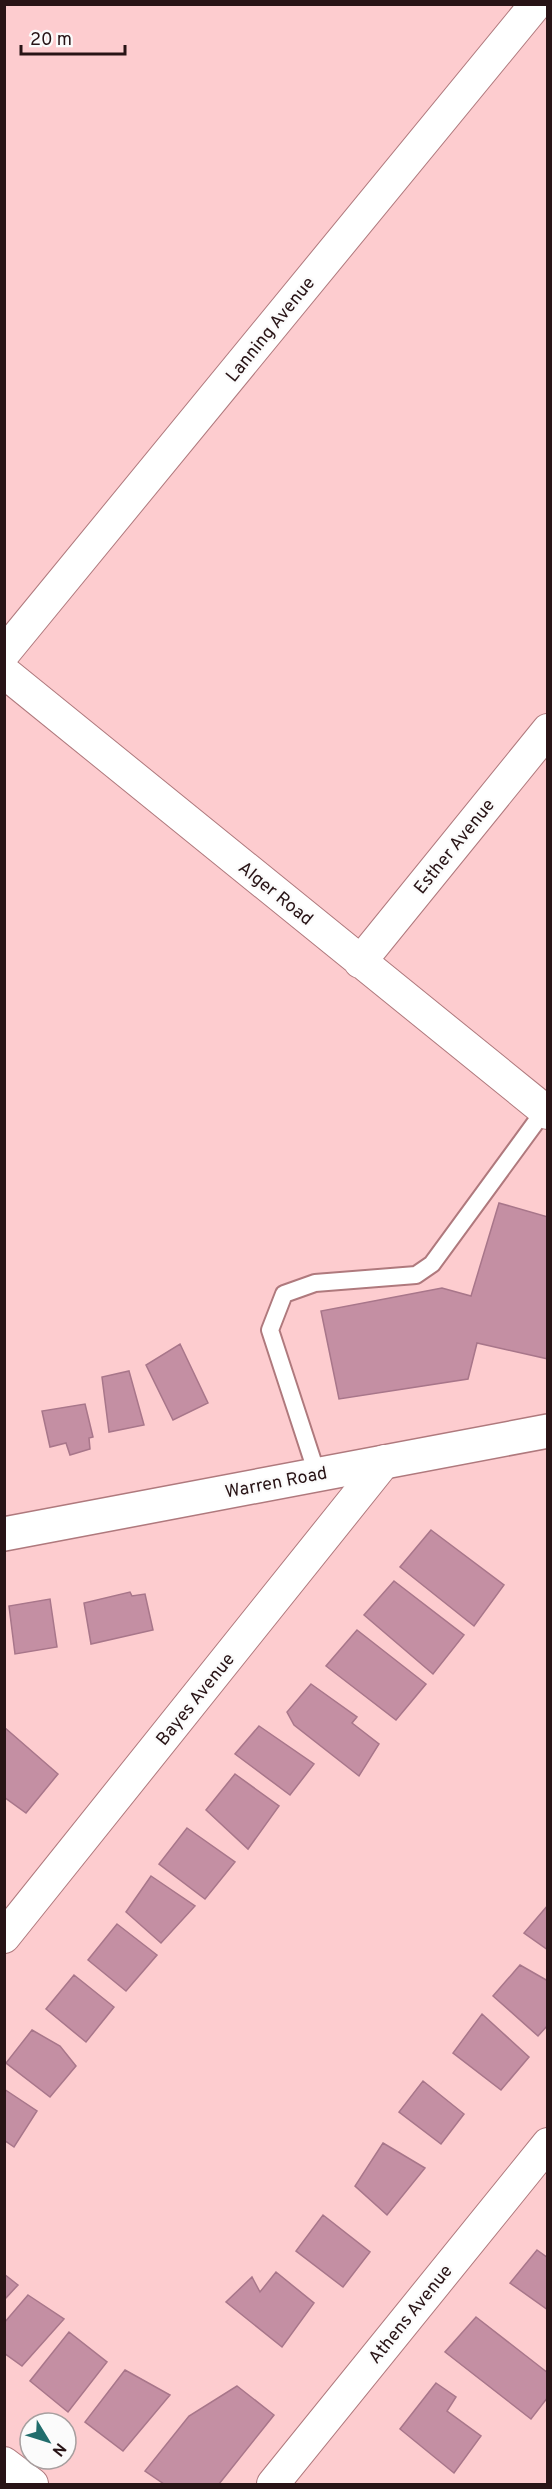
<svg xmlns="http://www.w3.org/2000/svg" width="552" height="2489" viewBox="0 0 552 2489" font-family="Overpass,sans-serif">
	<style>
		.building { fill: #c48fa3; stroke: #a8768a; stroke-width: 1.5 }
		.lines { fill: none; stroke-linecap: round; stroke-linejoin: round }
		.service-casing { stroke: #af797d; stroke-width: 20 }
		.minor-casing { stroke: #af797d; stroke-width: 34 }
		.secondary-casing { stroke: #af797d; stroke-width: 36 }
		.service { stroke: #fff; stroke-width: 16 }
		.minor { stroke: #fff; stroke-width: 32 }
		.secondary { stroke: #fff; stroke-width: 33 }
		.labels { text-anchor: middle; stroke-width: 4.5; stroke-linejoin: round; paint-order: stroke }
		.street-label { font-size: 18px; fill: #281416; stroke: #fbfbfb }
	</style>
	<rect width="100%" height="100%" fill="#fdcccf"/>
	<!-- building -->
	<path class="building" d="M 499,1203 L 548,1217 L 548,1359 L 477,1343 L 468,1379 L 339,1399 L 321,1311 L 442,1288 L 471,1296 Z
		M 180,1344 L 208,1403 L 173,1420 L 146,1365 Z
		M 129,1371 L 144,1425 L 109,1432 L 102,1377 Z
		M 85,1404 L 93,1437 L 89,1438 L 90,1449 L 70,1455 L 66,1443 L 50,1447 L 42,1411 Z
		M 431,1530 L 504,1585 L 474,1626 L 400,1567 Z
		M 394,1581 L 464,1635 L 433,1674 L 364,1615 Z
		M 130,1592 L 132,1596 L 145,1594 L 153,1630 L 91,1644 L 84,1603 Z
		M 50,1599 L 57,1647 L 15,1654 L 9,1606 Z
		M 357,1630 L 426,1684 L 396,1720 L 326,1666 Z
		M 311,1684 L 357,1717 L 352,1723 L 379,1744 L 359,1776 L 294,1725 L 287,1712 Z
		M 259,1726 L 314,1764 L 290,1795 L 235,1754 Z
		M 4,1727 L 58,1774 L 26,1813 L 4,1797 Z
		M 235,1774 L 279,1806 L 248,1849 L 206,1810 Z
		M 187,1828 L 235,1862 L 205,1899 L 159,1864 Z
		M 151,1876 L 195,1906 L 161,1943 L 126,1912 Z
		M 548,1905 L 548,1950 L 524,1933 Z
		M 117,1924 L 157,1955 L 126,1991 L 88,1960 Z
		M 520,1965 L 548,1981 L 548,2025 L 538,2036 L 493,1996 Z
		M 74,1975 L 114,2007 L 86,2042 L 46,2009 Z
		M 482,2014 L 529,2057 L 501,2090 L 453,2053 Z
		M 32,2030 L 60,2046 L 76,2066 L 50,2097 L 6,2063 Z
		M 423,2081 L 464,2114 L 441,2144 L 399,2112 Z
		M 4,2089 L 37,2111 L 14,2147 L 4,2140 Z
		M 383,2143 L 425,2168 L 387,2215 L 355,2186 Z
		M 323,2215 L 370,2252 L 343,2287 L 296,2251 Z
		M 537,2250 L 548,2258 L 548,2310 L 510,2283 Z
		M 276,2272 L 314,2303 L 282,2347 L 226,2302 L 252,2277 L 260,2292 Z
		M 4,2274 L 18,2285 L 4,2300 Z
		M 28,2295 L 64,2319 L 22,2366 L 4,2353 L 4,2323 Z
		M 476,2317 L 548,2373 L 548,2397 L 531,2419 L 445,2352 Z
		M 69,2332 L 107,2362 L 68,2412 L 30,2381 Z
		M 125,2370 L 170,2395 L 123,2451 L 85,2422 Z
		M 436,2383 L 456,2397 L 447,2411 L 481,2436 L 454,2473 L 400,2429 Z
		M 237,2386 L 274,2415 L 219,2484 L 164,2484 L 145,2471 L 189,2416 Z"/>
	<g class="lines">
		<!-- service casing -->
		<g class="service-casing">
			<path id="service" d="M 317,1474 L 270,1330 L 284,1294 L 315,1283 L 416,1275 L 432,1264 L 544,1111"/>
		</g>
		<!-- minor casing -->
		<g class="minor-casing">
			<path id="minor" d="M 4,653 L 536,4
				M 4,672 L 548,1113
				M 360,962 L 548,730
				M 4,1937 L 385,1461
				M 4,2463 L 32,2484
				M 273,2484 L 548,2144"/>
		</g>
		<!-- secondary casing -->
		<g class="secondary-casing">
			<path id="secondary" d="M 4,1534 L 548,1431"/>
		</g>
		<!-- service -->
		<use href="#service" class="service"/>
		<!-- minor -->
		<use href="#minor" class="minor"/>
		<!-- secondary -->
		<use href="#secondary" class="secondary"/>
	</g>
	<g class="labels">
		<!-- street labels -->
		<g class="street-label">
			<text transform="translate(270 329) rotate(-51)" y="6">Lanning Avenue</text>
			<text transform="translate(454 846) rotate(-51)" y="6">Esther Avenue</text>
			<text transform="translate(276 893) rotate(39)" y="6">Alger Road</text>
			<text transform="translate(276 1482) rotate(-11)" y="6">Warren Road</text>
			<text transform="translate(195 1699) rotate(-51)" y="6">Bayes Avenue</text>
			<text transform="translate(410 2314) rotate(-51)" y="6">Athens Avenue</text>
		</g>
	</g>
	<!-- border -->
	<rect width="552" height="2489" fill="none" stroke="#281416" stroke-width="12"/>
	<!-- north arrow -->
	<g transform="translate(48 2441) rotate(128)"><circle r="28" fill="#fbfbfb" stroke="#a79f9f" stroke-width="1.5"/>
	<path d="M0-4.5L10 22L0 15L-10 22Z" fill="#216d6c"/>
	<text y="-9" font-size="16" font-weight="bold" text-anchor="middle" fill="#281416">N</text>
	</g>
	<!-- scale -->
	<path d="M21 45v9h104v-9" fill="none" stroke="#281416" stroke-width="3"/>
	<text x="30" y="45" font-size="18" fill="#281416" stroke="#fbfbfb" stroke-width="4.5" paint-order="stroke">20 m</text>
</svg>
